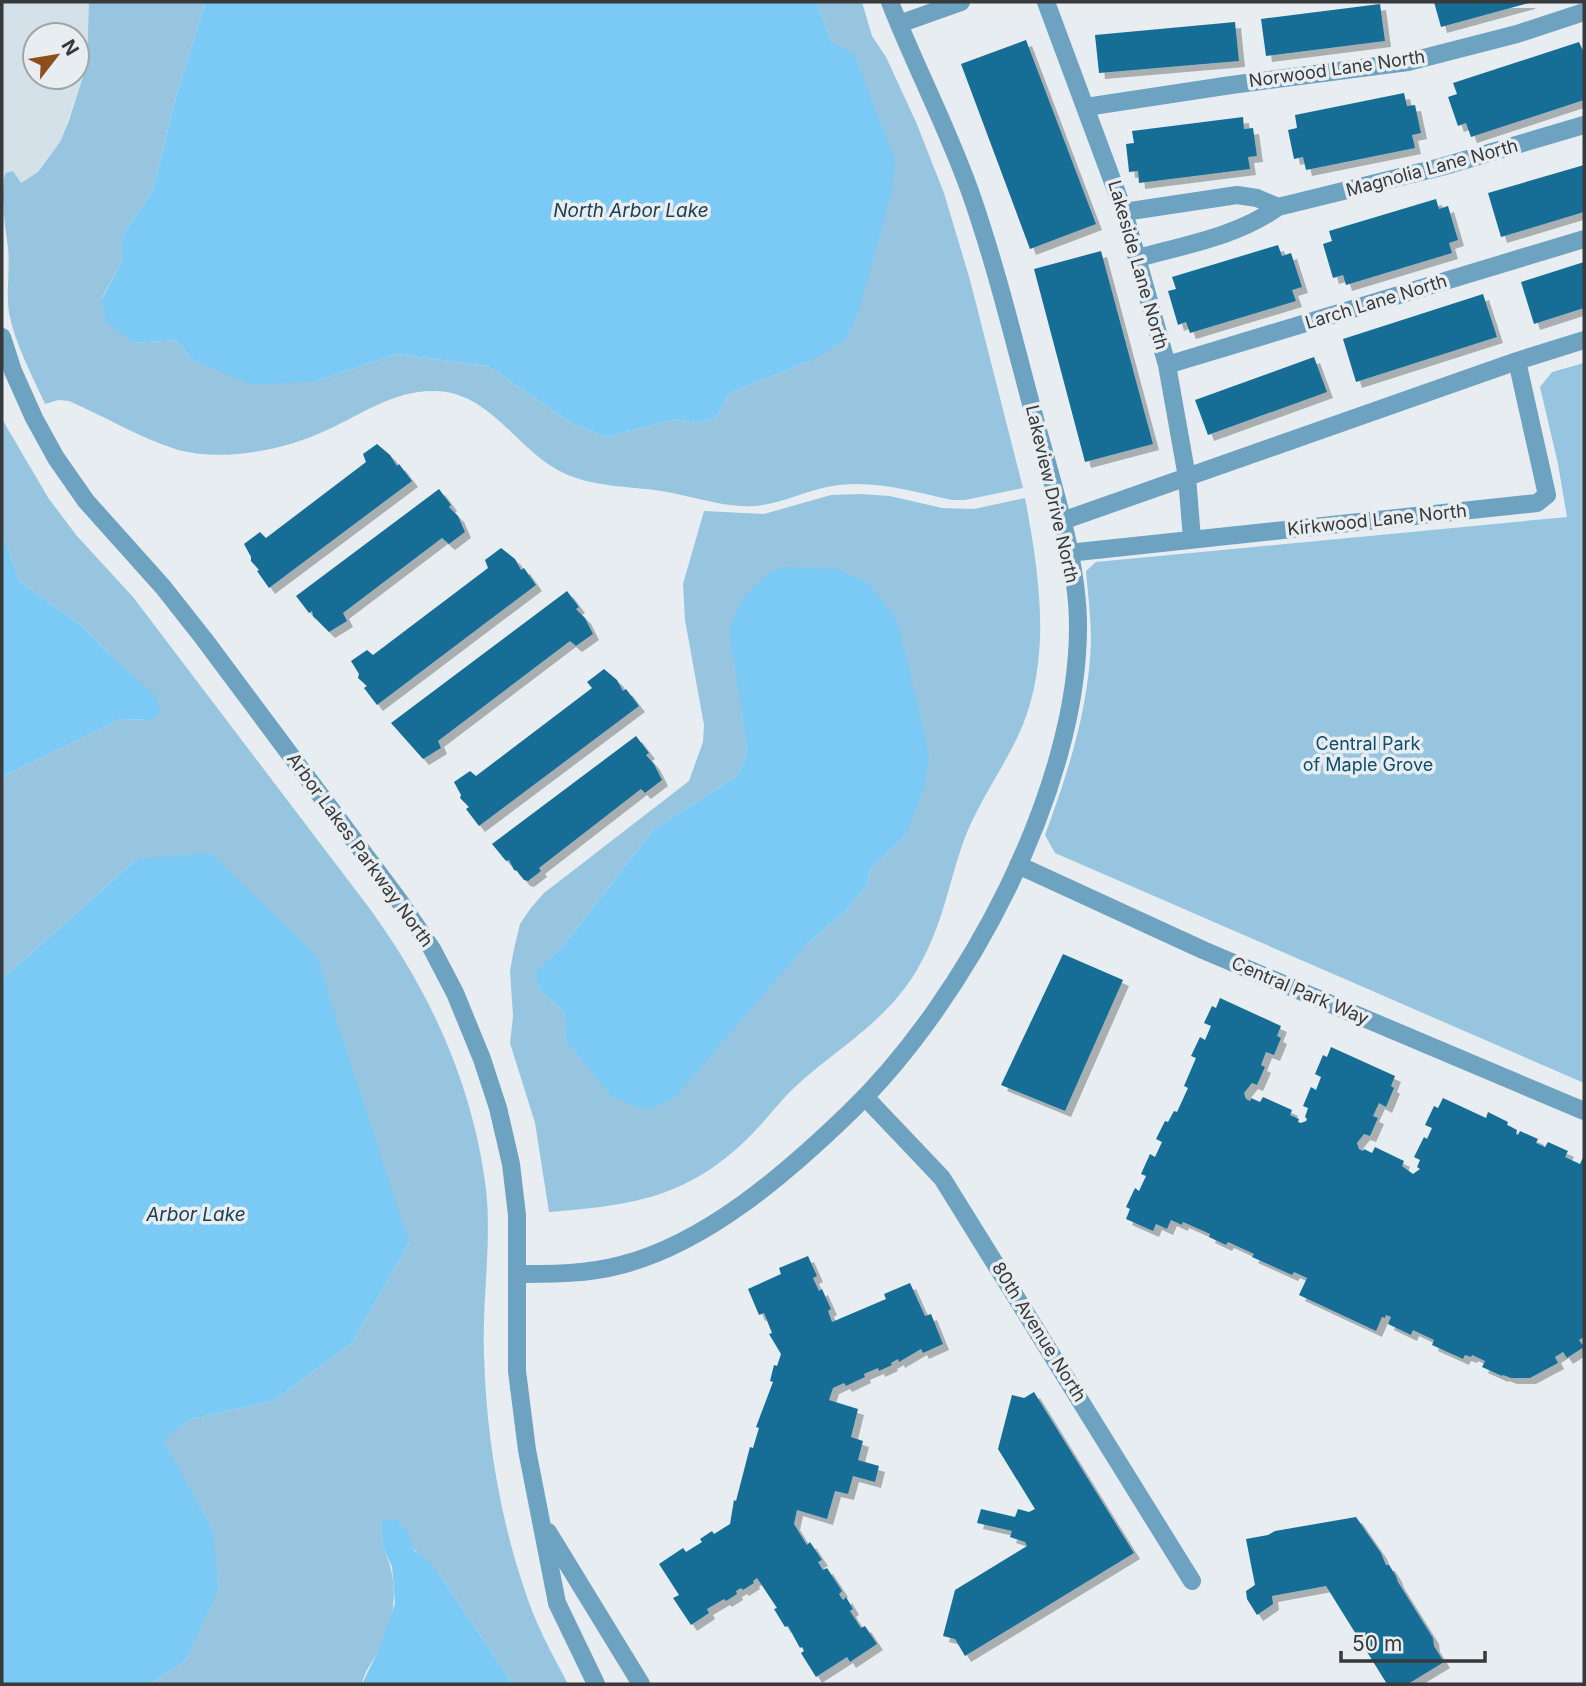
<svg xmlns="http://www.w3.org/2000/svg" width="1586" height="1686" viewBox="0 0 1586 1686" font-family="Inter,sans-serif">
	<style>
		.built { fill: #d4e1e9; fill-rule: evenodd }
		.green { fill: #97c5e0; fill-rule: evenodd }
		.water { fill: #7bc9f5 }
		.building { fill: #176e97; filter: url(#shadow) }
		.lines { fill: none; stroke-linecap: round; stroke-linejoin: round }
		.minor { stroke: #6da2c1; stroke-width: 18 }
		.tertiary { stroke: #6da2c1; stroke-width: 18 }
		.labels { text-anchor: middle; stroke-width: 7; stroke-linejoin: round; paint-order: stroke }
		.street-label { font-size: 18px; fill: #37393a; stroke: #e7edf0 }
		.park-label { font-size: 18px; fill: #0e4e6b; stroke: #e7edf0 }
		.water-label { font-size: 19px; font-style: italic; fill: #1d4052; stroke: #e7edf0 }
	</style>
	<defs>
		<filter id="shadow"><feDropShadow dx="6" dy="6" stdDeviation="0" flood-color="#0004"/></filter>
	</defs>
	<rect width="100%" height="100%" fill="#e7edf0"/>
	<!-- built -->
	<path class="built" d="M 2,2 L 90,2 L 87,64 L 60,142 L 38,172 L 21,183 L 13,171 L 5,173 L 2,167 ZM 35,35 L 77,35 L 77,77 L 35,77 Z"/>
	<!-- green -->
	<path class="green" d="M 89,2 L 202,2 L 204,7 L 176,97 L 153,190 L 123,235 L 123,259 L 102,298 L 135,343 L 176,340 L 193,360 L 316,381 L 397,354 L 488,366 L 573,424 L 607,437 L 676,419 L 696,423 L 716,418 L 729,393 L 810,361 L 832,43 L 817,2 L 862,2 L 872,36 L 886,57 L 916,122 L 944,193 L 970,280 L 1023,488 L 965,500 L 952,500 C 912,491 868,478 827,487 C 803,492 780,504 755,506 C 726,508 695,497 667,492 C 634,486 600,488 568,475 C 519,455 494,394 437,391 C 397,389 363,413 329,429 C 286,450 222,463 175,449 C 138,437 104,416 69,401 L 58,400 L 45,404 C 32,375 15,344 9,313 C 6,292 10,269 8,248 C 5,223 0,198 5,173 L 13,171 L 21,183 L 38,172 L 60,142 L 69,120 L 87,64 Z
		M 1584,363 L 1584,1083 L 1055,853 L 1045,835 C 1068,773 1089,708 1091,641 C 1091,618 1088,594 1086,571 L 1096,562 L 1567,517 L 1558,464 L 1540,387 L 1552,372 Z
		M 2,419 L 49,499 L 77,536 L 133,597 L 370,909 C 431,993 473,1085 486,1189 C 492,1243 482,1299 484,1354 C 486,1432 499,1514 524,1588 C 534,1621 552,1654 568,1684 L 513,1684 L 440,1575 C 433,1566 420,1557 415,1550 C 408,1539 406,1531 396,1520 L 383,1546 C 399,1582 397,1614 379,1650 C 373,1661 364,1672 362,1684 L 150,1684 L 185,1661 L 213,1530 L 162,1440 L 191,1419 L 273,1401 L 352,1343 L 409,1243 L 137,859 L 2,979 L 2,777 L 120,719 L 151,720 L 109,654 L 82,626 L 19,581 L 7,544 L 2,539 Z
		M 861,494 L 890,496 L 942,508 L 974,509 L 1025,498 C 1039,573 1052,654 1022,727 C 1006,765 979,800 964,840 C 948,885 943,925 918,968 C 891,1016 846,1043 805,1078 C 783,1096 767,1120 747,1139 C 687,1198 629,1206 549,1212 L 535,1123 L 510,1043 L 513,1016 L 510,971 L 514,949 L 520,924 L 530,909 L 544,893 L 689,781 L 703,742 L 704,725 L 685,620 L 683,584 L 704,511 L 764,514 L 831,495 ZM 747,743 L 906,835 L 870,869 L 866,886 L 845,911 L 806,945 L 568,1041 L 564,1012 L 539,989 L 537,972 L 563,946 L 654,829 L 736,777 L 745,761 Z"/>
	<!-- water -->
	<path class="water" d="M 202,2 L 817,2 L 832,43 L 854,54 L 895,160 L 892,190 L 859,311 L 845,340 L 810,361 L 729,393 L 716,418 L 696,423 L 676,419 L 607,437 L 573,424 L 488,366 L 397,354 L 316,381 L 251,385 L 193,360 L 176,340 L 135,343 L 106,322 L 102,299 L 123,259 L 123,235 L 153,190 L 176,97 L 204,7 Z
		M 2,539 L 7,544 L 19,581 L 82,626 L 109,654 L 154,695 L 161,710 L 151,720 L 120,719 L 2,777 Z
		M 785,567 L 836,569 L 867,582 L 898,621 L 929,755 L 924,788 L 906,835 L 870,869 L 866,886 L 845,911 L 806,945 L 676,1096 L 661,1105 L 644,1109 L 612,1097 L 567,1041 L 564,1012 L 539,989 L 536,972 L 563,946 L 654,829 L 736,777 L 745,761 L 747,743 L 729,631 L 743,598 L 769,573 Z
		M 210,853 L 316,955 L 409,1243 L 352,1343 L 273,1401 L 191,1419 L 163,1440 L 213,1530 L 218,1590 L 185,1661 L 150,1684 L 2,1684 L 2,979 L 137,859 Z
		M 382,1520 L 397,1520 L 407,1532 L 415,1551 L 429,1562 L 440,1575 L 513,1684 L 362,1684 L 380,1647 L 395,1603 L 392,1567 L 383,1546 Z"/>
	<!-- building -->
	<path class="building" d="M 1434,2 L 1529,2 L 1529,3 L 1441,27 Z
		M 1380,4 L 1385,41 L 1266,56 L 1261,19 Z
		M 1235,22 L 1239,61 L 1099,73 L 1095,35 Z
		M 1026,40 L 1096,224 L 1030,249 L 961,64 Z
		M 1579,42 L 1584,53 L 1584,100 L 1471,137 L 1466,123 L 1458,126 L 1448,97 L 1457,94 L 1453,83 Z
		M 1404,93 L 1407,106 L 1415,105 L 1421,133 L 1412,135 L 1415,148 L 1306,170 L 1303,157 L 1294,159 L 1288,130 L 1297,128 L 1295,115 Z
		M 1243,117 L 1244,129 L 1253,128 L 1257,156 L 1248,157 L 1250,169 L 1139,183 L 1138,171 L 1129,172 L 1126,144 L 1134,143 L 1132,131 Z
		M 1584,165 L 1584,212 L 1501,237 L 1488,193 Z
		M 1436,199 L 1439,209 L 1448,206 L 1458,240 L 1449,243 L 1452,253 L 1346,285 L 1343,275 L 1333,278 L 1323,244 L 1332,241 L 1329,231 Z
		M 1278,245 L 1282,256 L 1291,253 L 1302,287 L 1292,290 L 1296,301 L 1190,333 L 1186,322 L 1178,325 L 1168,291 L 1176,289 L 1172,277 Z
		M 1101,251 L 1153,444 L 1085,462 L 1034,269 Z
		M 1584,262 L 1584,308 L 1534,324 L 1521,282 Z
		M 1483,294 L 1497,337 L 1356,382 L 1343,339 Z
		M 1314,357 L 1327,392 L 1208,435 L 1195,400 Z
		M 377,444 L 390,455 L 397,466 L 399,464 L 412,481 L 269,588 L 257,571 L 259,570 L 251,561 L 251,557 L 244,544 L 260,532 L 266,538 L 366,462 L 363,454 Z
		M 439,489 L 451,505 L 449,507 L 458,516 L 465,532 L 449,544 L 442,538 L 343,613 L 347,621 L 329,632 L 313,616 L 312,611 L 309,613 L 296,596 Z
		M 501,548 L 515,559 L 521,570 L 524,568 L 536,585 L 377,705 L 364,688 L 367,686 L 358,678 L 359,674 L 351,661 L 367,650 L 373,655 L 488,568 L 485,560 Z
		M 567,591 L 579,607 L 576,609 L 585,618 L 593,634 L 576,646 L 570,641 L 438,741 L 441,748 L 423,759 L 391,723 Z
		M 604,669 L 617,680 L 623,691 L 626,689 L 639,706 L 479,826 L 466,809 L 469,807 L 460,798 L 461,795 L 454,782 L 470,771 L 476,776 L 592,688 L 587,682 Z
		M 636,736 L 649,753 L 646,755 L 654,764 L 662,780 L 645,793 L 641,789 L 539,868 L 541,871 L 528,881 L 524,880 L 517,871 L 514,870 L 509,860 L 506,861 L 492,844 Z
		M 1063,954 L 1123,980 L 1065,1111 L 1001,1085 Z
		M 1220,998 L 1281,1026 L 1277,1036 L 1281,1038 L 1274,1055 L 1266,1052 L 1261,1065 L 1265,1067 L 1257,1085 L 1252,1083 L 1244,1093 L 1246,1099 L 1250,1101 L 1251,1098 L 1260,1102 L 1263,1097 L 1292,1110 L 1290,1115 L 1299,1119 L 1298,1122 L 1301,1123 L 1306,1121 L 1307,1119 L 1305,1117 L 1308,1108 L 1303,1106 L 1311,1087 L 1316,1090 L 1321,1077 L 1315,1074 L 1323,1055 L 1327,1057 L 1331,1047 L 1395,1076 L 1391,1086 L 1394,1088 L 1386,1107 L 1379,1103 L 1373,1116 L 1378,1118 L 1370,1136 L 1364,1134 L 1357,1143 L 1359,1149 L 1363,1151 L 1364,1149 L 1372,1153 L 1375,1147 L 1404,1161 L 1402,1166 L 1413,1174 L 1420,1169 L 1417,1167 L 1420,1160 L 1414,1157 L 1424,1137 L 1427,1139 L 1432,1128 L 1425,1125 L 1434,1106 L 1438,1108 L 1443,1098 L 1486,1118 L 1488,1112 L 1508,1122 L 1507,1125 L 1517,1130 L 1516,1134 L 1518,1135 L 1520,1131 L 1538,1139 L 1536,1143 L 1545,1147 L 1548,1142 L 1568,1151 L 1565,1157 L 1580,1164 L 1584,1155 L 1584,1337 L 1579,1340 L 1584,1347 L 1567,1358 L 1563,1352 L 1555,1357 L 1558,1363 L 1530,1378 L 1511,1378 L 1503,1375 L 1502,1376 L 1482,1367 L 1485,1361 L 1472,1355 L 1471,1357 L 1465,1355 L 1463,1359 L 1432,1345 L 1434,1340 L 1413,1330 L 1411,1335 L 1388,1324 L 1391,1317 L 1386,1315 L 1385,1318 L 1382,1317 L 1376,1331 L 1299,1295 L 1307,1278 L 1294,1272 L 1292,1275 L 1252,1257 L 1254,1254 L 1228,1242 L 1226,1245 L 1209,1237 L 1210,1234 L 1183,1222 L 1182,1225 L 1171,1220 L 1167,1229 L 1156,1224 L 1153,1231 L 1126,1219 L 1130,1209 L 1126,1207 L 1135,1188 L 1139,1191 L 1146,1176 L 1141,1174 L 1150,1154 L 1155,1157 L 1162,1142 L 1156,1139 L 1165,1121 L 1168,1122 L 1174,1111 L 1177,1112 L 1188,1088 L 1184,1086 L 1196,1058 L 1191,1056 L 1200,1037 L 1205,1040 L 1211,1026 L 1204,1023 L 1212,1006 L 1216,1008 Z
		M 808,1256 L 817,1276 L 813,1278 L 819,1291 L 822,1289 L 831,1309 L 828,1311 L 832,1322 L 886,1299 L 884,1294 L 910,1283 L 925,1316 L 931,1314 L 943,1344 L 923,1353 L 921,1349 L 899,1362 L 898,1359 L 891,1363 L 892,1365 L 879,1371 L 878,1368 L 864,1374 L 865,1377 L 846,1386 L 844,1383 L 833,1388 L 829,1400 L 858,1409 L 851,1437 L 863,1441 L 858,1460 L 879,1466 L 875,1482 L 853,1476 L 848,1494 L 835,1491 L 827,1519 L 797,1510 L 794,1524 L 807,1545 L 810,1542 L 822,1560 L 818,1562 L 823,1570 L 827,1568 L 842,1591 L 839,1594 L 843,1600 L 846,1597 L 853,1609 L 850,1611 L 861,1628 L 865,1626 L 877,1644 L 850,1662 L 847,1657 L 816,1677 L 801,1653 L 804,1651 L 802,1647 L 800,1648 L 788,1626 L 785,1627 L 774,1609 L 777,1608 L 757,1578 L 753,1581 L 754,1583 L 743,1590 L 741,1588 L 736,1591 L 737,1594 L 726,1601 L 724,1599 L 707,1609 L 709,1613 L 691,1625 L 673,1598 L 679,1595 L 659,1564 L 683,1548 L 686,1552 L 702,1542 L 700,1539 L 712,1531 L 714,1534 L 730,1524 L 734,1500 L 736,1501 L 750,1447 L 753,1448 L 759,1428 L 756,1427 L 773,1382 L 770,1381 L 774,1365 L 777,1366 L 781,1354 L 769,1334 L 772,1333 L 764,1313 L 759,1315 L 748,1289 L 781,1274 L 779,1268 Z
		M 1034,1392 L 1134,1553 L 965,1656 L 955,1639 L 943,1636 L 955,1590 L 1027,1546 L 1025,1542 L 1010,1537 L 1012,1531 L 977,1523 L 981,1509 L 1015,1517 L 1018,1509 L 1029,1512 L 1035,1509 L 998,1449 L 1012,1395 L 1024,1398 Z
		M 1356,1517 L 1381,1553 L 1386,1565 L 1389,1565 L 1396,1576 L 1398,1582 L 1433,1638 L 1434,1646 L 1444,1662 L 1408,1684 L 1387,1684 L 1326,1586 L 1272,1596 L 1273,1604 L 1257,1615 L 1247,1599 L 1246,1591 L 1255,1585 L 1246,1539 L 1268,1535 L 1275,1531 Z"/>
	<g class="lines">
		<!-- minor -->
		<path class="minor" d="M 1046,2 L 1124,212 L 1167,365 L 1187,477 L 1192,539
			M 899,24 L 961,2
			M 1086,107 L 1231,85 L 1408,62 L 1517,34 L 1584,12
			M 1278,207 L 1441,167 L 1584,125
			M 1124,212 L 1237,195 L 1257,198 L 1278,207 C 1238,236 1185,245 1138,258
			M 1167,365 L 1584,239
			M 1062,521 L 1517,361 L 1584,340
			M 1068,553 L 1537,503 L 1547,495 L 1517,361
			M 865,1097 L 942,1178 L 1192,1581"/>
		<!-- tertiary -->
		<path class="tertiary" d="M 2,337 L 13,371 L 34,418 L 56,458 L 86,501 L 163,587 L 204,639 L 400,902 L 432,949 L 455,993 L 482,1059 L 498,1108 L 511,1164 L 517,1215 L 517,1371 L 527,1450 L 557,1603 L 596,1684
			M 1018,865 L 1203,950 L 1584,1111
			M 518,1274 C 553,1274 587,1274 621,1265 C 707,1243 788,1172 850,1112 C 966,1000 1079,788 1078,625 C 1078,564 1054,489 1038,430 C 1017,353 999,276 973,200 C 950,132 916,69 890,2
			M 548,1532 L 641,1684"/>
	</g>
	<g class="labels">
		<!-- street labels -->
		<g class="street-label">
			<text transform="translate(1337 69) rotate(-8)" y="6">Norwood Lane North</text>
			<text transform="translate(1432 168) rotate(-15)" y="6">Magnolia Lane North</text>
			<text transform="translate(1138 265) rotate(74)" y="6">Lakeside Lane North</text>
			<text transform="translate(1376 302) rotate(-17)" y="6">Larch Lane North</text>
			<text transform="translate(1052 494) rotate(77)" y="6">Lakeview Drive North</text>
			<text transform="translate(1377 520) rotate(-6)" y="6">Kirkwood Lane North</text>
			<text transform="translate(360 850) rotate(54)" y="6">Arbor Lakes Parkway North</text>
			<text transform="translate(1300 991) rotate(23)" y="6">Central Park Way</text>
			<text transform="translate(1039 1332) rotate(58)" y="6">80th Avenue North</text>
		</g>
		<!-- park labels -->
		<g class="park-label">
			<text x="1368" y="750">Central Park<tspan x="1368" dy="21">of Maple Grove</tspan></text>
		</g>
		<!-- water labels -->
		<g class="water-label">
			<text x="631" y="217">North Arbor Lake</text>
			<text x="196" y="1221">Arbor Lake</text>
		</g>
	</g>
	<!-- border -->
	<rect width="1586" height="1686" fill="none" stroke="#37393a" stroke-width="7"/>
	<!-- north arrow -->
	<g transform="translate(56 56) rotate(59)"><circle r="33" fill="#e7edf0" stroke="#a1a5a7" stroke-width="2"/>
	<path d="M0-5L12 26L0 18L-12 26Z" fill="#8e4d19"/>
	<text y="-10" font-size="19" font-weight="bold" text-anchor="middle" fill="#37393a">N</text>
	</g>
	<!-- scale -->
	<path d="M1341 1651v10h144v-10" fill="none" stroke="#37393a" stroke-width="3.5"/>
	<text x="1352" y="1651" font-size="21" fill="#37393a" stroke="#e7edf0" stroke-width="5" paint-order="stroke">50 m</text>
</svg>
